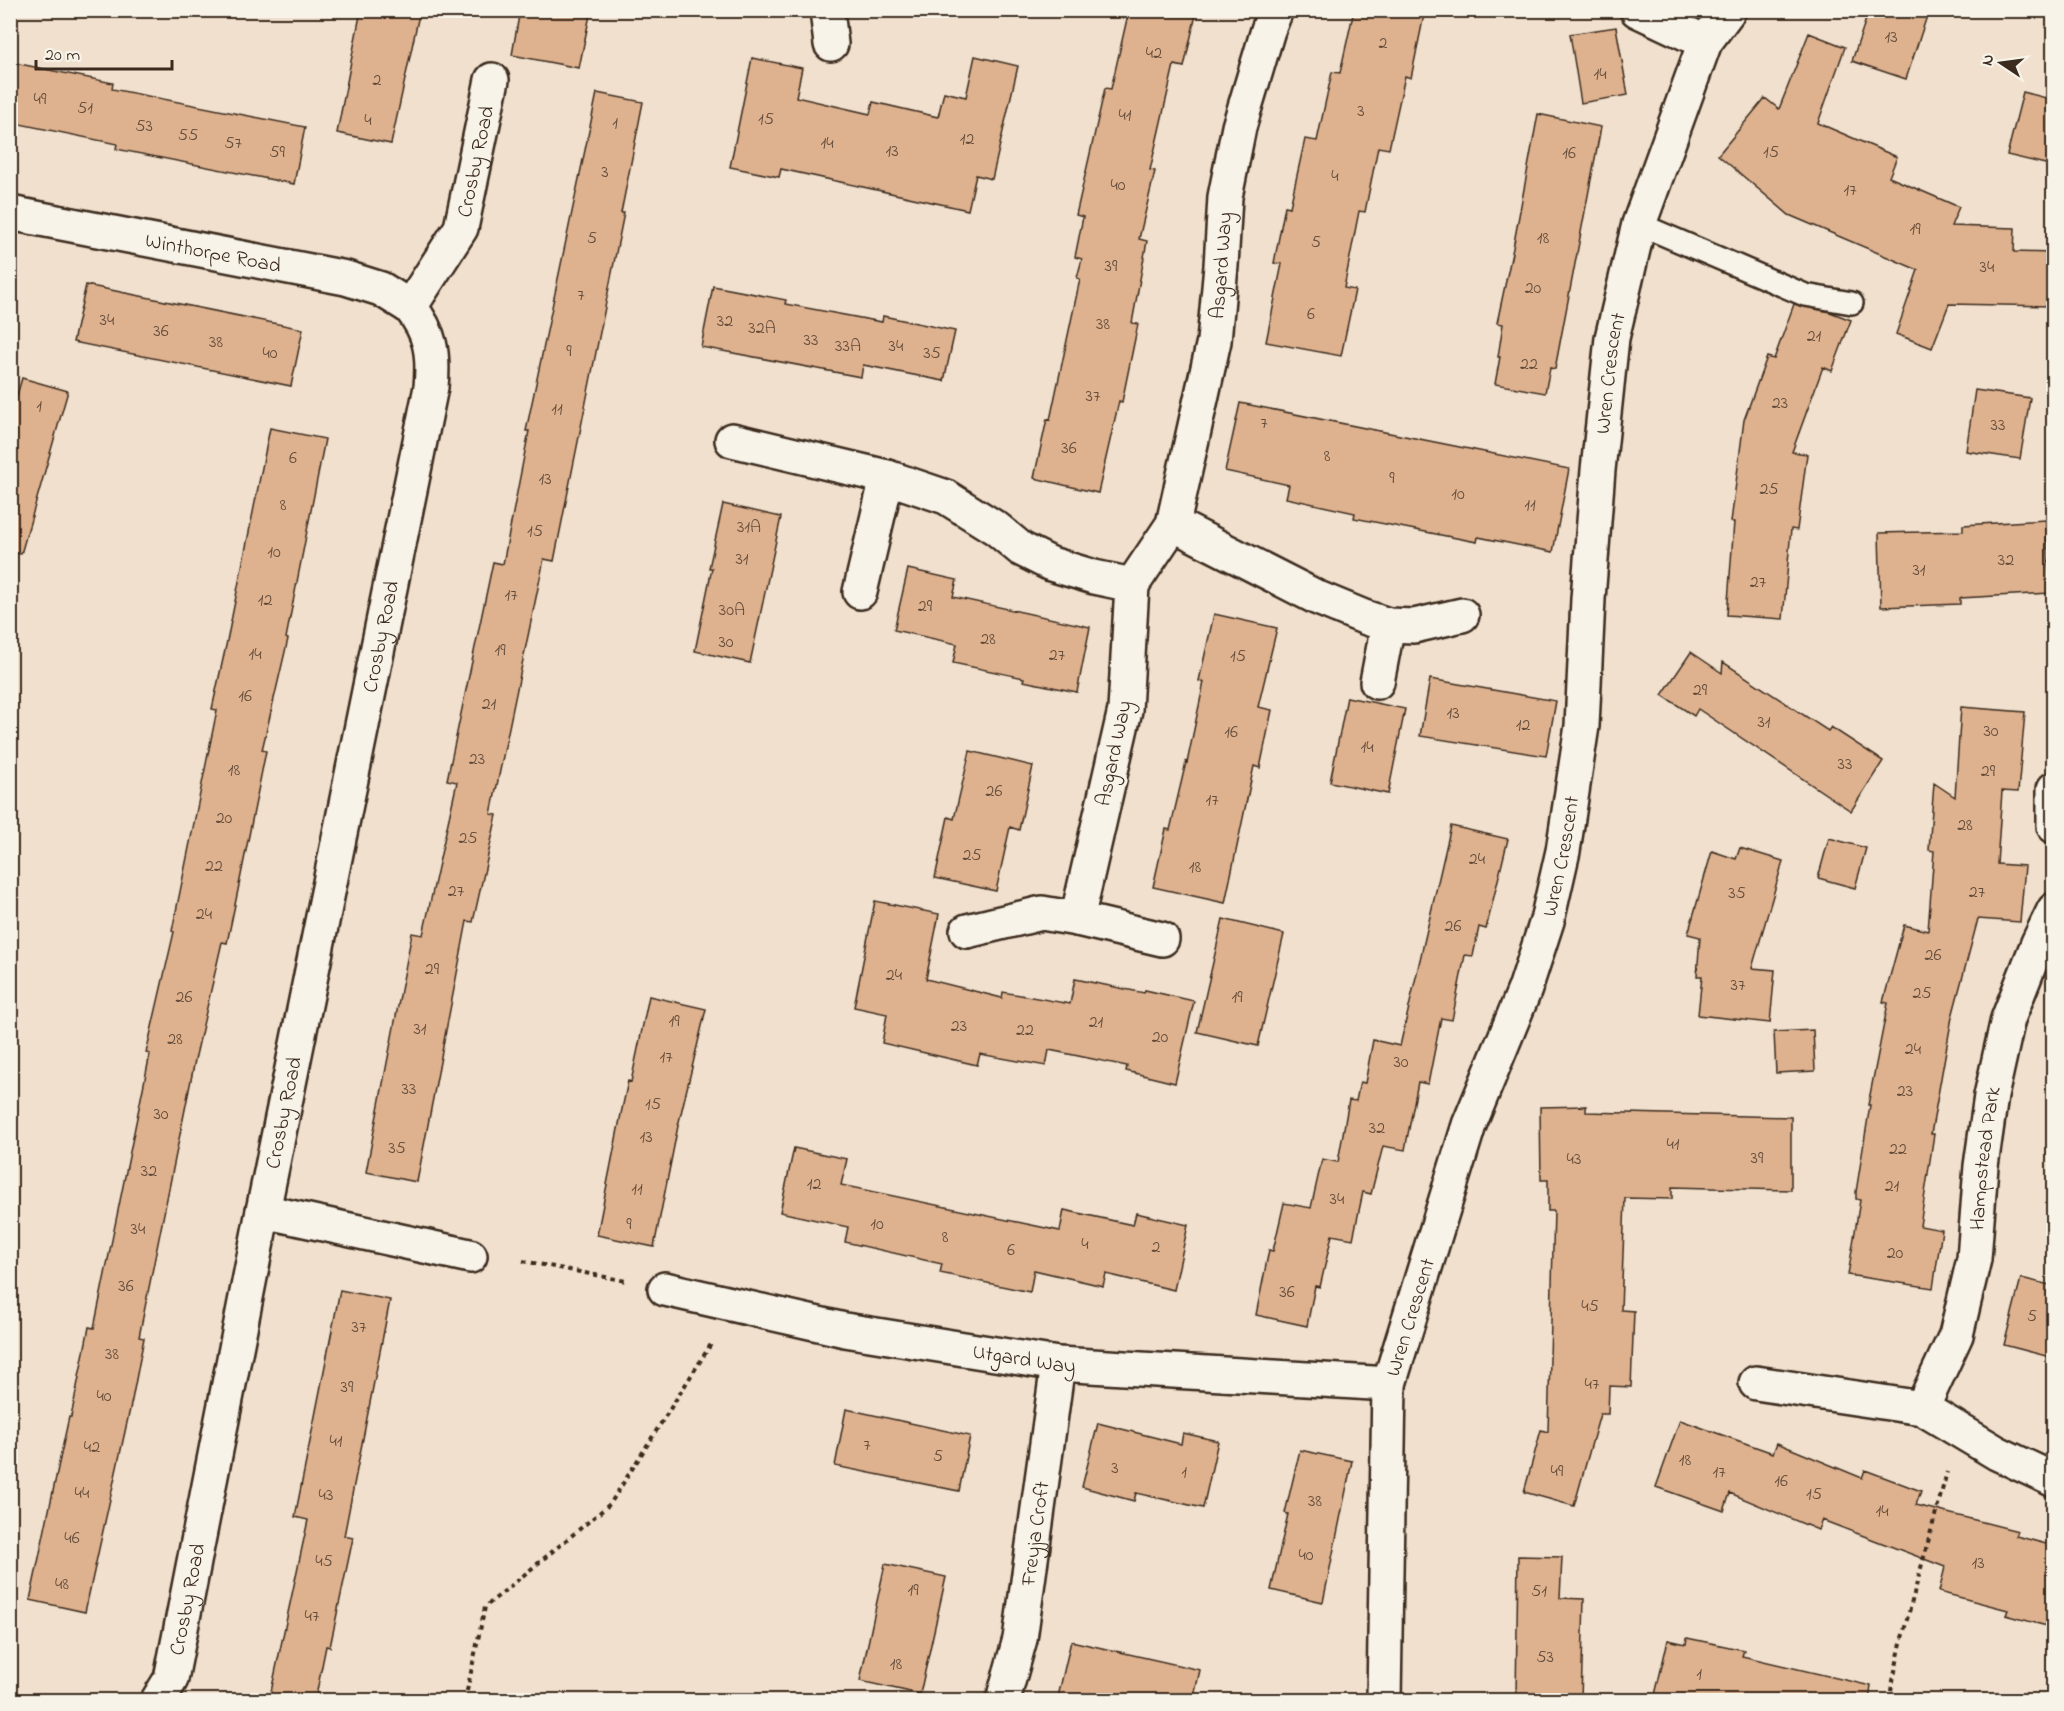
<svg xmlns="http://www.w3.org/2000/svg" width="2064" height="1711" viewBox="0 0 2064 1711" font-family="'Indie Flower',sans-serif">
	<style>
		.building { fill: #deb28f; stroke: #3b2a1e; stroke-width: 1.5 }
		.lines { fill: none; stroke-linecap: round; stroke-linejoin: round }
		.service-casing { stroke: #3b2a1e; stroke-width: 26 }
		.minor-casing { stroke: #3b2a1e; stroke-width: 38 }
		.path { stroke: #3b2a1e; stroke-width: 4; stroke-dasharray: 4.5 4.5; stroke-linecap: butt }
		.service { stroke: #f7f3e8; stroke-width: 21 }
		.minor { stroke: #f7f3e8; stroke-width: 33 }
		.labels { text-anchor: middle; stroke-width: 6; stroke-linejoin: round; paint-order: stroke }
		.number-label { font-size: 18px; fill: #644c3a }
		.street-label { font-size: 21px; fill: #3b2a1e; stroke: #f7f3e8 }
	</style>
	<rect width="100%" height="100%" fill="#f0e0cd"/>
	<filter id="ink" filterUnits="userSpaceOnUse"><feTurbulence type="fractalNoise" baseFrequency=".0167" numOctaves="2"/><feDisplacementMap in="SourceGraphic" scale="12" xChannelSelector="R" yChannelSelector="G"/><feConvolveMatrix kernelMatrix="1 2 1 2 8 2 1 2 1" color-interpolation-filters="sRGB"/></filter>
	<g filter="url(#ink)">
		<!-- building -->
		<path class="building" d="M 361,10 L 420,10 L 391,144 L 337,133 Z
			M 520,10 L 591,10 L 579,68 L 512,55 Z
			M 1129,10 L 1197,10 L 1184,67 L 1174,65 L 1150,170 L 1155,171 L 1139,239 L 1147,241 L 1132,323 L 1138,324 L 1122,402 L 1119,401 L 1098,493 L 1034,478 L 1047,419 L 1050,420 L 1080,279 L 1077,278 L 1082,259 L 1075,257 L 1083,217 L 1076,215 L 1105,88 L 1111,89 Z
			M 1354,10 L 1425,10 L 1411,78 L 1405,76 L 1389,149 L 1378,147 L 1365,212 L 1359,211 L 1344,288 L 1355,290 L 1341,356 L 1266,342 L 1282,264 L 1274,263 L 1285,206 L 1290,207 L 1305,139 L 1317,141 L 1332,72 L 1340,73 Z
			M 1869,10 L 1929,10 L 1906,79 L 1852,61 Z
			M 1616,27 L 1628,95 L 1581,103 L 1570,34 Z
			M 1809,33 L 1845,47 L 1818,123 L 1897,157 L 1889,177 L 1959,207 L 1951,226 L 2015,228 L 2014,252 L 2054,253 L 2054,306 L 1949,304 L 1932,348 L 1896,334 L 1918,270 L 1789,215 L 1718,155 L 1765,98 L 1779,109 Z
			M 975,56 L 1018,66 L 992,179 L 976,175 L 968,210 L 781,169 L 779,177 L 730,167 L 752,58 L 802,68 L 796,97 L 870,114 L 873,102 L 938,117 L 944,92 L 966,97 Z
			M 10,62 L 113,83 L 112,89 L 305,127 L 294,184 L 116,149 L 117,144 L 10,122 Z
			M 2023,92 L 2054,100 L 2054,166 L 2007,155 Z
			M 597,93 L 643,102 L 621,213 L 624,213 L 554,561 L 544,559 L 491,814 L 497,815 L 473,922 L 467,921 L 417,1182 L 366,1172 L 412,933 L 423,935 L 457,782 L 447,780 L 493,562 L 503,564 L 529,431 L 526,431 Z
			M 1538,114 L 1601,127 L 1555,369 L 1550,368 L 1545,393 L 1495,384 L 1500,357 L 1498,357 L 1503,324 L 1497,323 L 1513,248 Z
			M 86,285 L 303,329 L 291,386 L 73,342 Z
			M 713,286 L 786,300 L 785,304 L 882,322 L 883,316 L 955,331 L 944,381 L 863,365 L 861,377 L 701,347 Z
			M 1794,304 L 1830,312 L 1851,320 L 1832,371 L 1823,367 L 1792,452 L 1807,454 L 1797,530 L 1791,529 L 1783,619 L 1727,615 L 1734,522 L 1731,522 L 1744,420 L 1767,357 L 1774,359 Z
			M 22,378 L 68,391 L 21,554 L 10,553 L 10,419 Z
			M 1975,390 L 2030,398 L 2020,459 L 1966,451 Z
			M 1240,403 L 1569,469 L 1553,552 L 1478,537 L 1477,542 L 1354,518 L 1355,513 L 1286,498 L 1289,485 L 1225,471 Z
			M 270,428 L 325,439 L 286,638 L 288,639 L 262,750 L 266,751 L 237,895 L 227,943 L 222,942 L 195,1060 L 139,1337 L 144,1338 L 132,1400 L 85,1612 L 30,1600 L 59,1463 L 69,1417 L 71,1417 L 89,1327 L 94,1328 L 150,1054 L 146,1053 L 174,932 L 172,931 L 217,710 L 212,709 L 227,641 Z
			M 723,504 L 781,517 L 750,663 L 695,651 L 712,568 L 709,568 Z
			M 2046,520 L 2050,593 L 1960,598 L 1960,604 L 1881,607 L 1879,533 L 1963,531 L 1963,525 Z
			M 908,569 L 957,580 L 953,597 L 1090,627 L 1077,692 L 1023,681 L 1024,678 L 953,663 L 957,644 L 894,630 Z
			M 1214,614 L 1277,628 L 1258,707 L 1272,710 L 1260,768 L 1254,766 L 1225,903 L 1153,887 L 1166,829 L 1170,830 L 1186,762 L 1187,763 L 1204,682 L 1199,681 Z
			M 1691,652 L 1722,673 L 1723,662 L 1828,731 L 1831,727 L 1883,761 L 1851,811 L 1698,709 L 1694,716 L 1662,695 Z
			M 1430,679 L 1556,701 L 1546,756 L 1420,736 Z
			M 1347,697 L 1405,709 L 1388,794 L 1330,782 Z
			M 1961,707 L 2025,712 L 2018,792 L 2002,791 L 1997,864 L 2025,866 L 2020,922 L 1978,919 L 1952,1017 L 1931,1134 L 1934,1134 L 1920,1226 L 1942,1230 L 1933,1288 L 1848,1275 L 1860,1200 L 1856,1199 L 1856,1192 L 1870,1105 L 1868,1105 L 1888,1003 L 1883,1002 L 1904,925 L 1928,931 L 1934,851 L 1929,850 L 1934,783 L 1955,797 Z
			M 970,751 L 1033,766 L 1019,830 L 1010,827 L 996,891 L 935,878 L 948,817 L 954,819 Z
			M 1451,826 L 1508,839 L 1486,929 L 1479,927 L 1473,956 L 1465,955 L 1452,1020 L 1441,1018 L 1428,1084 L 1418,1082 L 1405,1150 L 1383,1146 L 1371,1194 L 1363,1192 L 1353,1239 L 1332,1235 L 1320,1287 L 1315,1286 L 1307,1326 L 1256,1315 L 1269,1250 L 1273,1251 L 1284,1203 L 1311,1208 L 1322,1159 L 1338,1162 L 1349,1100 L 1356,1101 L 1360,1082 L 1365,1083 L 1373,1040 L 1400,1046 Z
			M 1829,838 L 1866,848 L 1855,888 L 1818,878 Z
			M 1740,848 L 1783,861 L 1752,968 L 1775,970 L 1770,1023 L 1698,1015 L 1702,976 L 1697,976 L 1700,937 L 1688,934 L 1712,851 L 1736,859 Z
			M 875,901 L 939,914 L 926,979 L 1002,998 L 1003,992 L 1070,1004 L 1075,979 L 1144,993 L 1145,990 L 1194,1001 L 1175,1083 L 1126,1071 L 1127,1066 L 1049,1050 L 1046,1066 L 980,1054 L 977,1065 L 882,1043 L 887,1014 L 854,1007 Z
			M 1223,919 L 1284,934 L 1258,1046 L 1197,1032 Z
			M 649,996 L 706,1009 L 678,1126 L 654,1247 L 597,1235 L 621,1114 L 628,1081 L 631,1082 Z
			M 1813,1030 L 1815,1071 L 1776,1073 L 1774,1032 Z
			M 1586,1106 L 1586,1112 L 1791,1117 L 1791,1190 L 1672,1187 L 1672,1199 L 1625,1198 L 1621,1310 L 1634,1311 L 1631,1387 L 1609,1386 L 1608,1414 L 1600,1414 L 1574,1506 L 1524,1492 L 1541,1430 L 1548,1432 L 1554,1211 L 1548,1211 L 1548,1180 L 1541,1180 L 1540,1107 Z
			M 794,1148 L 847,1159 L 841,1185 L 1060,1231 L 1064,1210 L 1133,1225 L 1136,1213 L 1188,1225 L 1174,1290 L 1106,1274 L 1103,1286 L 1034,1270 L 1030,1292 L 940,1273 L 942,1264 L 845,1242 L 848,1227 L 780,1212 Z
			M 2021,1278 L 2054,1286 L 2054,1358 L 2004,1345 Z
			M 340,1290 L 390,1300 L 344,1536 L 353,1538 L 330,1647 L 326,1646 L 315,1701 L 269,1701 L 308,1520 L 295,1517 Z
			M 846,1409 L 970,1436 L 959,1491 L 835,1466 Z
			M 1680,1420 L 1773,1453 L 1777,1443 L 1862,1478 L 1865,1470 L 1921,1491 L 1916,1505 L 2018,1531 L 2016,1536 L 2054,1546 L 2054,1628 L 2006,1615 L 2008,1610 L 1939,1592 L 1945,1567 L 1822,1520 L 1818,1530 L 1730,1493 L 1724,1511 L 1656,1487 Z
			M 1098,1423 L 1181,1444 L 1183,1433 L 1218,1441 L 1203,1508 L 1136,1493 L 1134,1501 L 1082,1487 Z
			M 1300,1450 L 1352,1461 L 1323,1602 L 1271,1590 L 1288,1514 L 1285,1513 Z
			M 1518,1556 L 1562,1557 L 1560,1598 L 1584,1599 L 1581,1699 L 1516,1698 Z
			M 885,1564 L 946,1577 L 920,1694 L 860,1681 Z
			M 1687,1638 L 1744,1650 L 1742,1656 L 1871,1686 L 1869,1701 L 1680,1701 L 1655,1695 L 1668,1640 L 1686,1644 Z
			M 1071,1641 L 1200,1670 L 1193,1701 L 1057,1701 Z"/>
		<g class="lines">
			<!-- service casing -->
			<g class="service-casing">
				<path id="service" d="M 1639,224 L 1805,295 L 1852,303"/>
			</g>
			<!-- minor casing -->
			<g class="minor-casing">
				<g id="minor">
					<path d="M 827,10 L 831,44"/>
					<path d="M 1637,10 L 1705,42"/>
					<path id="s1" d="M 10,213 L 346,278 L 381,289 L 410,307"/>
					<path d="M 732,440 L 887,477"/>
					<path d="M 1173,524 L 1318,598 L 1364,617 L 1388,625 L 1414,626 L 1462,615"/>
					<path d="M 1132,585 L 1125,710 L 1077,919 L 1162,939"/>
					<path id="s2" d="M 860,592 L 887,477 L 946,497 L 997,529 L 1021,549 L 1051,564 L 1094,577 L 1132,585 L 1173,524 L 1214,341 L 1221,266 L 1225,197 L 1239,127 L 1268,30 L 1276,10"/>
					<path d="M 1377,682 L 1388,625"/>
					<path d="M 2054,789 L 2054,826"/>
					<path d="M 967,931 L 1042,913 L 1077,919"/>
					<path d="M 263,1211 L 470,1256"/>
					<path id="s3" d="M 665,1289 L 845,1330 L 1058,1364 L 1389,1384"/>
					<path d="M 1756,1383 L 1922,1408 L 1997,1453 L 2054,1480"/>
					<path id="s4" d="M 1922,1408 L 1956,1335 L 1974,1259 L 1981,1166 L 1991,1096 L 2008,1019 L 2038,943 L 2054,910"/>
					<path id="s5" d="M 158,1700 L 171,1679 L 263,1211 L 431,387 C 434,354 431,333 410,307 L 461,228 L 492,80"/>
					<path id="s6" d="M 1003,1700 L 1020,1639 L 1058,1364"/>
					<path id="s7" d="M 1384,1700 L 1389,1384 L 1469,1125 L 1525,989 L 1547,921 L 1563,851 L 1582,726 L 1588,599 L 1598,470 L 1612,338 L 1639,224 L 1705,42 L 1729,10"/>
				</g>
			</g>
			<!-- path -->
			<path class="path" d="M 523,1261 L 626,1281
				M 465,1700 L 485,1607 L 610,1504 L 713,1341
				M 1889,1700 L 1902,1638 L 1947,1472"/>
			<!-- service -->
			<use href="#service" class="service"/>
			<!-- minor -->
			<use href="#minor" class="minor"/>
		</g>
	</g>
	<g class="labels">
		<!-- number labels -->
		<g class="number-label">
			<text x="1891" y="42">13</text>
			<text x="1383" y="48">2</text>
			<text x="1154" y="58">42</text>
			<text x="1600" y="79">14</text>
			<text x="377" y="85">2</text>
			<text x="40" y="104">49</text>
			<text x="85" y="113">51</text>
			<text x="1361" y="116">3</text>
			<text x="1125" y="120">41</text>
			<text x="766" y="124">15</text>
			<text x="368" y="125">4</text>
			<text x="615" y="128">1</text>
			<text x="144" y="131">53</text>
			<text x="188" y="140">55</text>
			<text x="967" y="144">12</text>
			<text x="233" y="148">57</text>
			<text x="827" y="148">14</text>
			<text x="892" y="156">13</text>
			<text x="277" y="157">59</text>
			<text x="1771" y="157">15</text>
			<text x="1569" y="158">16</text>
			<text x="605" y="177">3</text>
			<text x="1335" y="181">4</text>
			<text x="1118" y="190">40</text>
			<text x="1850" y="195">17</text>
			<text x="1915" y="234">19</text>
			<text x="592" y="243">5</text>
			<text x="1543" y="243">18</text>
			<text x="1316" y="247">5</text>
			<text x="1111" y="271">39</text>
			<text x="1987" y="272">34</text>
			<text x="1533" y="293">20</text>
			<text x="581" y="300">7</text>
			<text x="1311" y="319">6</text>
			<text x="107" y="325">34</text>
			<text x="725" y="326">32</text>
			<text x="1103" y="329">38</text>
			<text x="762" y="333">32A</text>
			<text x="161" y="336">36</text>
			<text x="1814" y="341">21</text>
			<text x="811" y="345">33</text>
			<text x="216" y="347">38</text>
			<text x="848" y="351">33A</text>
			<text x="896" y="351">34</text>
			<text x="569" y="356">9</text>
			<text x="270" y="358">40</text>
			<text x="932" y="358">35</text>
			<text x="1529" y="369">22</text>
			<text x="1093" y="401">37</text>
			<text x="1780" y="408">23</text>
			<text x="39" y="411">1</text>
			<text x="557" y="414">11</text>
			<text x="1264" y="428">7</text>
			<text x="1998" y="430">33</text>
			<text x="1069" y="453">36</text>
			<text x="1327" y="461">8</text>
			<text x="293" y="463">6</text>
			<text x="1392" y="483">9</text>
			<text x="545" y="484">13</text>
			<text x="1769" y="494">25</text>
			<text x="1458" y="499">10</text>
			<text x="283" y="510">8</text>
			<text x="1530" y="510">11</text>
			<text x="749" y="532">31A</text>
			<text x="535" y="536">15</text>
			<text x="274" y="557">10</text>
			<text x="742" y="564">31</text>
			<text x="2006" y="565">32</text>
			<text x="1919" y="575">31</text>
			<text x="1758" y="587">27</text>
			<text x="511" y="600">17</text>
			<text x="265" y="605">12</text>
			<text x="925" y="611">29</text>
			<text x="732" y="615">30A</text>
			<text x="988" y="644">28</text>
			<text x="726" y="647">30</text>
			<text x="500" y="655">19</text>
			<text x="255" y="659">14</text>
			<text x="1057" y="660">27</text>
			<text x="1238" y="661">15</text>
			<text x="1700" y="695">29</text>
			<text x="245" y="701">16</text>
			<text x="489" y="709">21</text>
			<text x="1453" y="718">13</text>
			<text x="1764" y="727">31</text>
			<text x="1523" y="730">12</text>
			<text x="1991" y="736">30</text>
			<text x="1231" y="737">16</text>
			<text x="1367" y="752">14</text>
			<text x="477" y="764">23</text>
			<text x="1845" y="769">33</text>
			<text x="234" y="775">18</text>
			<text x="1988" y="776">29</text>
			<text x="994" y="796">26</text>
			<text x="1212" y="805">17</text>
			<text x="224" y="823">20</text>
			<text x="1965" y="830">28</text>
			<text x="468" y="843">25</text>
			<text x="972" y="860">25</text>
			<text x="1477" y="864">24</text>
			<text x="214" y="871">22</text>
			<text x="1195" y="872">18</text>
			<text x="456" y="896">27</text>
			<text x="1977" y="897">27</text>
			<text x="1737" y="898">35</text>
			<text x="204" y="919">24</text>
			<text x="1453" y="931">26</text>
			<text x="1933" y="960">26</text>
			<text x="432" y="974">29</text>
			<text x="894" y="980">24</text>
			<text x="1738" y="990">37</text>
			<text x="1922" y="998">25</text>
			<text x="184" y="1002">26</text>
			<text x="1237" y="1002">19</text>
			<text x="674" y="1026">19</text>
			<text x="1096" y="1027">21</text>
			<text x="959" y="1031">23</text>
			<text x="420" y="1034">31</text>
			<text x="1025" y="1035">22</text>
			<text x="1160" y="1042">20</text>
			<text x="175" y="1044">28</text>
			<text x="1913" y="1054">24</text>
			<text x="666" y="1062">17</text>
			<text x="1401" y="1067">30</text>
			<text x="409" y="1094">33</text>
			<text x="1905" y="1096">23</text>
			<text x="653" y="1109">15</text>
			<text x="161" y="1119">30</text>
			<text x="1377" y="1133">32</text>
			<text x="646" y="1142">13</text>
			<text x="1673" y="1149">41</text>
			<text x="397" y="1153">35</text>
			<text x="1898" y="1154">22</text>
			<text x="1757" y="1163">39</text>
			<text x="1574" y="1164">43</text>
			<text x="149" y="1176">32</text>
			<text x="814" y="1189">12</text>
			<text x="1892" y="1191">21</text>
			<text x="637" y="1194">11</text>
			<text x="1337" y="1204">34</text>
			<text x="629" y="1229">9</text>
			<text x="877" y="1229">10</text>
			<text x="138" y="1234">34</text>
			<text x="945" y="1242">8</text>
			<text x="1085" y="1249">4</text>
			<text x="1156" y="1252">2</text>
			<text x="1011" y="1255">6</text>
			<text x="1895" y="1258">20</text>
			<text x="126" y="1291">36</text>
			<text x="1287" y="1297">36</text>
			<text x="1590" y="1311">45</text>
			<text x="2032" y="1321">5</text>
			<text x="359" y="1332">37</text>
			<text x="112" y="1359">38</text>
			<text x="1592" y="1389">47</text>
			<text x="347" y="1392">39</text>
			<text x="104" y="1401">40</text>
			<text x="336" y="1446">41</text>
			<text x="867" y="1450">7</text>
			<text x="92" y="1452">42</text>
			<text x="938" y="1461">5</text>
			<text x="1685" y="1465">18</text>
			<text x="1115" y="1473">3</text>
			<text x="1557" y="1476">49</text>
			<text x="1184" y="1477">1</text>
			<text x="1719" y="1477">17</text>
			<text x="1781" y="1486">16</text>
			<text x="82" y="1498">44</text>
			<text x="1814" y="1499">15</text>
			<text x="326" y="1500">43</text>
			<text x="1315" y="1506">38</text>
			<text x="1882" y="1516">14</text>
			<text x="72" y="1543">46</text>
			<text x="1306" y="1560">40</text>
			<text x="324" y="1566">45</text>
			<text x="1978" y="1568">13</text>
			<text x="62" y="1589">48</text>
			<text x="913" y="1595">19</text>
			<text x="1539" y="1596">51</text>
			<text x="312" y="1621">47</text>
			<text x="1545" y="1662">53</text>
			<text x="896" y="1669">18</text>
			<text x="1699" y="1679">1</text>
		</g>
		<!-- street labels -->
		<g class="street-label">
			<text dy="7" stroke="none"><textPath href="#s5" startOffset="1590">Crosby Road</textPath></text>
			<text dy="7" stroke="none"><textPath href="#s1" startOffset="207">Winthorpe Road</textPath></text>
			<text dy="7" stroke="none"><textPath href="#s2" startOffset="726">Asgard Way</textPath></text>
			<text dy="7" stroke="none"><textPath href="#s7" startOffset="1358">Wren Crescent</textPath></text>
			<text dy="7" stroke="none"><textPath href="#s5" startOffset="1088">Crosby Road</textPath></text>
			<text transform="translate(1113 753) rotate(-78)" y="7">Asgard Way</text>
			<text dy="7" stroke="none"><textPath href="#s7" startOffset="872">Wren Crescent</textPath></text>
			<text dy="7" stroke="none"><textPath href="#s5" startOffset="602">Crosby Road</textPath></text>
			<text dy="7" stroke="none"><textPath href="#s4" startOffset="260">Hampstead Park</textPath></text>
			<text dy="7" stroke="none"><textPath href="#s7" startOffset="386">Wren Crescent</textPath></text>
			<text dy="7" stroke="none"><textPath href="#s3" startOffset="366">Utgard Way</textPath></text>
			<text dy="7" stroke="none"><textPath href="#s6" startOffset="170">Freyja Croft</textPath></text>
			<text dy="7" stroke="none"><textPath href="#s5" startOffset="106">Crosby Road</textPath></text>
		</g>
	</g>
	<!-- margin -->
	<rect width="2064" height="1711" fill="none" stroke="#f7f3e8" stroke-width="36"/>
	<rect x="18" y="18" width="2028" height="1675" fill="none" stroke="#3b2a1e" stroke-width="2" filter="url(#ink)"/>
	<!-- north arrow -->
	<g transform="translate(2001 63) rotate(283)" stroke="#f7f3e8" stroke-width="4.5" paint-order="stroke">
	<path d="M0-4.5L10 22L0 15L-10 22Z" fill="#3b2a1e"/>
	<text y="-9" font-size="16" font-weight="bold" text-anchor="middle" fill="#3b2a1e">N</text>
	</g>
	<!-- scale -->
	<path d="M36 60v9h136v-9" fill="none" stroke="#3b2a1e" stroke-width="3"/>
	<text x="45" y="60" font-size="18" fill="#3b2a1e" stroke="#f7f3e8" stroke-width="4.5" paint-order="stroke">20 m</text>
</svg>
